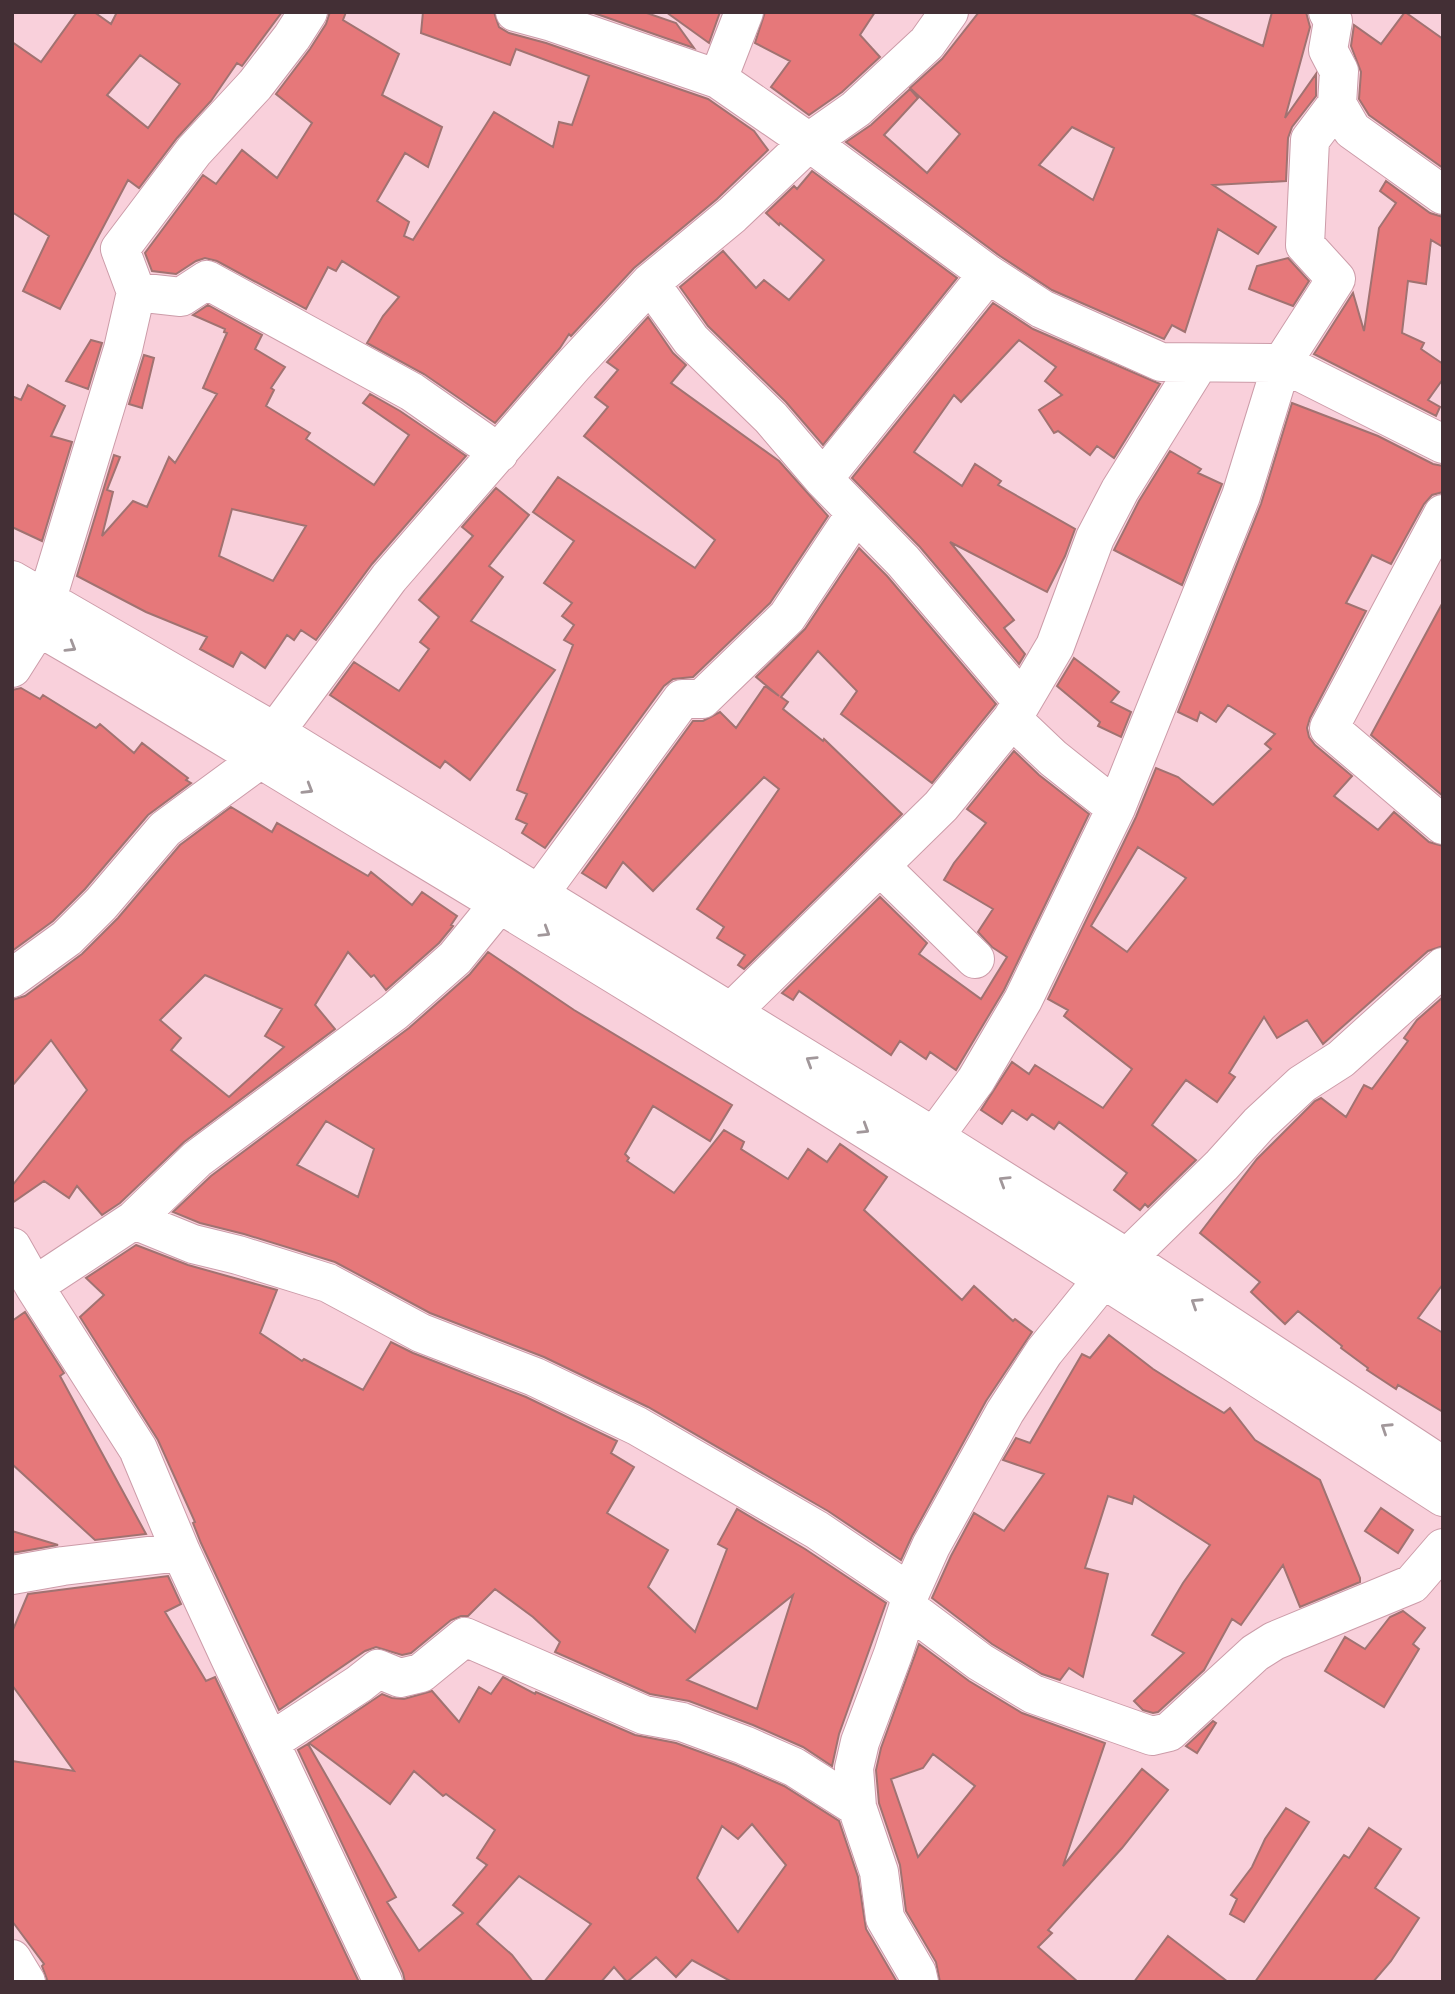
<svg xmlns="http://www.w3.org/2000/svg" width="1455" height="1994" viewBox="0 0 1455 1994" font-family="Jost,sans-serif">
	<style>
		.building { fill: #e6787a; stroke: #a17271; stroke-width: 2; fill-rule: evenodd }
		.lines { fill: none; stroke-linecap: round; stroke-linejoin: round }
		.minor-casing { stroke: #cc9ca9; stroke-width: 40 }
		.minor { stroke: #fff; stroke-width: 38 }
		.oneway { stroke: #a1979a }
	</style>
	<rect width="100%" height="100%" fill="#f9d0db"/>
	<!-- building -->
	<path class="building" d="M 77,12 L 94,12 L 111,24 L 117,12 L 282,12 L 242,66 L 237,63 L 211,101 L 177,138 L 139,188 L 128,180 L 60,309 L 23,291 L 49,236 L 12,212 L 12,42 L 41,62 ZM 140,55 L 180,84 L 148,128 L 107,95 Z
		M 330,12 L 346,12 L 343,20 L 399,54 L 382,95 L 442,127 L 428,167 L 405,153 L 377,201 L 409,222 L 404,236 L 413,240 L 494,112 L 553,147 L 559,122 L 572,125 L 589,76 L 516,49 L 510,65 L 421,33 L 423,12 L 494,12 L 499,27 L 509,33 L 546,43 L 708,99 L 754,131 L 768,150 L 717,199 L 634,268 L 571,336 L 569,334 L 560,348 L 495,423 L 424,374 L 367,343 L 383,316 L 399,297 L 342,261 L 336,271 L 328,267 L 306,309 L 217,261 L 205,258 L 196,261 L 176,274 L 152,271 L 145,253 L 203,175 L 216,184 L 242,150 L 277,178 L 312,123 L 276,94 L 310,49 L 326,24 Z
		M 591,12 L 644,12 L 676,23 L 694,48 Z
		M 666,12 L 720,12 L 709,43 Z
		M 765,12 L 875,12 L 860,35 L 880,57 L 842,92 L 809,115 L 771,87 L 790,61 L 755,43 Z
		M 979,12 L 1188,12 L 1263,46 L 1272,12 L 1306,12 L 1310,27 L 1285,118 L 1316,74 L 1316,96 L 1292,127 L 1288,138 L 1286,181 L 1213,185 L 1276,227 L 1258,254 L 1218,229 L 1185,332 L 1172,325 L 1164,339 L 1052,290 L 1000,256 L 846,142 L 871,125 L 910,89 L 918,98 L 884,135 L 927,173 L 960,134 L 910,88 L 942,59 ZM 1072,127 L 1114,148 L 1093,200 L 1039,165 Z
		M 1405,12 L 1443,39 L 1443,168 L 1369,115 L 1359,99 L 1361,72 L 1351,46 L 1354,25 L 1381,44 Z
		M 812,171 L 957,278 L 823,445 L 786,402 L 708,326 L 680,287 L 723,251 L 756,288 L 764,280 L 789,300 L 824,260 L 780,223 L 779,225 L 766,213 L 794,186 L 797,189 Z
		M 1386,181 L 1430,213 L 1443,217 L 1443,247 L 1431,240 L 1426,284 L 1408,281 L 1402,333 L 1424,343 L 1421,349 L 1443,364 L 1443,379 L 1428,400 L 1440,407 L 1436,416 L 1314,354 L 1353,293 L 1364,331 L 1379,228 L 1396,203 L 1380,191 Z
		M 1288,258 L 1309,281 L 1293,306 L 1249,289 L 1257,266 Z
		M 993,303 L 1033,329 L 1160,384 L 1114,458 L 1097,446 L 1090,455 L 1058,431 L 1054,433 L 1039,410 L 1062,395 L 1045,381 L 1056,367 L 1019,340 L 961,402 L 954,395 L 914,452 L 962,486 L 975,464 L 1001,481 L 998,485 L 1075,529 L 1065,556 L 1047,592 L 950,542 L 1014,620 L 1004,628 L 1025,654 L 1019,664 L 920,547 L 852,478 Z
		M 208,305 L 262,335 L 255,349 L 285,367 L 271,388 L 274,390 L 266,406 L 310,433 L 306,439 L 374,485 L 409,435 L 363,403 L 370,394 L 400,411 L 466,456 L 372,564 L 316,640 L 301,630 L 294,640 L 287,635 L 265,668 L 241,652 L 233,667 L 200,649 L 207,637 L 146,612 L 77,576 L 114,455 L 120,457 L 107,490 L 113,492 L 102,536 L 133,501 L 147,507 L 169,457 L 175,463 L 217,394 L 203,388 L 227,333 L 224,332 L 225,329 L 193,315 ZM 232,509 L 306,526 L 273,581 L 219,556 Z
		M 648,317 L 673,353 L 686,365 L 671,383 L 779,461 L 828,516 L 770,603 L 693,677 L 673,679 L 664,686 L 545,848 L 522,833 L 527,824 L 516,819 L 527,794 L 517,790 L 573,645 L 564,640 L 574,625 L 562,616 L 572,603 L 544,583 L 574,541 L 533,512 L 558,477 L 695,568 L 715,540 L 584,436 L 608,407 L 595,397 L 618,370 L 607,362 Z
		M 91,340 L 102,343 L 88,389 L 66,381 Z
		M 144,355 L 154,358 L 142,408 L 129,404 Z
		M 28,385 L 65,406 L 51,436 L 72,442 L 42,541 L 12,527 L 12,396 L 21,400 Z
		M 1292,403 L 1378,436 L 1433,464 L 1443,466 L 1443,492 L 1432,495 L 1424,504 L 1391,564 L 1372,555 L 1346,603 L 1366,611 L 1310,718 L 1307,728 L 1309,737 L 1315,745 L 1352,776 L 1334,796 L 1378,830 L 1394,812 L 1429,842 L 1443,846 L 1443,946 L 1428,951 L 1323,1044 L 1307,1020 L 1277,1038 L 1264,1017 L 1229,1073 L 1235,1077 L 1217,1102 L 1186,1080 L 1152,1125 L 1196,1160 L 1148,1207 L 1145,1204 L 1140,1210 L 1114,1190 L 1127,1173 L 1059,1122 L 1054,1129 L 1032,1114 L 1027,1120 L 1012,1110 L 1002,1124 L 981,1110 L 1012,1062 L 1029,1074 L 1035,1065 L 1103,1108 L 1132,1069 L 1064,1016 L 1068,1010 L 1048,999 L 1136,817 L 1156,768 L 1178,777 L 1213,805 L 1271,749 L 1265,744 L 1275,734 L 1228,705 L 1216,722 L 1200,712 L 1197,721 L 1178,712 L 1261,504 ZM 1138,847 L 1186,878 L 1127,952 L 1091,926 Z
		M 1170,451 L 1201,469 L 1198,473 L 1222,484 L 1182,585 L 1114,550 L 1139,501 Z
		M 496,488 L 529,515 L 489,566 L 503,577 L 471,621 L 555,670 L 470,780 L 445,761 L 440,768 L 330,695 L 354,662 L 399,691 L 429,649 L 420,642 L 439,617 L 419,600 L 473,536 L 462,527 Z
		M 859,548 L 887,576 L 996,704 L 932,783 L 841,714 L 857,691 L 818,651 L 781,697 L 788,702 L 783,709 L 823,741 L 824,739 L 902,814 L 744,969 L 738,965 L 745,955 L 717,938 L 724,927 L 697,909 L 779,789 L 764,777 L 653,891 L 623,862 L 606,888 L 582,873 L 693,721 L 703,721 L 720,712 L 736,728 L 765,686 L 779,696 L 756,677 L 805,629 Z
		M 1443,602 L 1443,796 L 1371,735 Z
		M 1074,658 L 1119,692 L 1111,702 L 1131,712 L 1121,737 L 1098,726 L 1100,722 L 1057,686 Z
		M 21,688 L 40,699 L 43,695 L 96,728 L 100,724 L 134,753 L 142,743 L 188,778 L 186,780 L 191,783 L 148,815 L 85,889 L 53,921 L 12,951 L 12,690 Z
		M 1014,751 L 1039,775 L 1089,814 L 1004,990 L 956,1070 L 930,1052 L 926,1059 L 900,1041 L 891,1055 L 799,991 L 793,1000 L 782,993 L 880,897 L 927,943 L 919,954 L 981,999 L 1007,957 L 992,947 L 978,932 L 993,909 L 944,880 L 954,863 L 986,823 L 967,809 Z
		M 231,807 L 272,832 L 277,823 L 368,876 L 371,872 L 412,905 L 422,892 L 457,916 L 451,925 L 453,926 L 439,943 L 386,990 L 374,975 L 371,977 L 348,952 L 315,1005 L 335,1029 L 184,1142 L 120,1203 L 102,1215 L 77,1186 L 69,1198 L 44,1181 L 12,1203 L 12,1186 L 87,1090 L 51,1040 L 12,1086 L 12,1000 L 25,996 L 82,954 L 118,918 L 180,845 ZM 205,975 L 282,1009 L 265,1036 L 284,1047 L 229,1097 L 171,1050 L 181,1038 L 160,1020 Z
		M 488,952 L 574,1010 L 732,1105 L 710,1141 L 653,1106 L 625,1154 L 629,1158 L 627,1161 L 674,1193 L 724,1130 L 744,1142 L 741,1149 L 788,1179 L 808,1149 L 827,1162 L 840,1144 L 887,1177 L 864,1210 L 962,1300 L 974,1286 L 1013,1321 L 1015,1319 L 1032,1332 L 986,1401 L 912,1536 L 901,1560 L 828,1511 L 648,1407 L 544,1357 L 430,1313 L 335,1262 L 244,1234 L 200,1223 L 173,1212 L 211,1176 L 409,1028 L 470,974 ZM 326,1121 L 374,1149 L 358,1197 L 297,1165 Z
		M 1443,997 L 1443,1284 L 1418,1318 L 1443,1333 L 1443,1412 L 1398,1385 L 1396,1389 L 1367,1370 L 1368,1368 L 1341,1348 L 1342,1346 L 1298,1311 L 1285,1324 L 1251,1292 L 1260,1282 L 1200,1233 L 1257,1159 L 1315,1101 L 1321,1098 L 1346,1117 L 1364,1085 L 1372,1089 L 1408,1041 L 1404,1038 L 1417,1020 Z
		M 136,1245 L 188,1265 L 277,1290 L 260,1333 L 302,1361 L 304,1359 L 363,1390 L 391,1342 L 413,1353 L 526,1397 L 617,1441 L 611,1453 L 634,1467 L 607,1513 L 668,1550 L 648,1587 L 695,1632 L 727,1549 L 718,1544 L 737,1509 L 805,1549 L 886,1603 L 839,1734 L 832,1766 L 803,1747 L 753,1725 L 689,1701 L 650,1694 L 555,1652 L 560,1642 L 533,1617 L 495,1589 L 468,1616 L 461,1616 L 451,1620 L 411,1653 L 402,1655 L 376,1647 L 365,1651 L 279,1710 L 201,1543 L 193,1523 L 195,1522 L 158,1440 L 80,1317 L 104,1295 L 86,1278 ZM 793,1595 L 757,1709 L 687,1680 Z
		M 25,1312 L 64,1373 L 60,1376 L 146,1534 L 95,1540 L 12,1464 L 12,1321 Z
		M 1109,1335 L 1153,1369 L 1186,1390 L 1224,1413 L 1230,1408 L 1255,1440 L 1320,1480 L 1360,1578 L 1360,1582 L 1300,1607 L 1283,1565 L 1241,1625 L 1232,1619 L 1204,1670 L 1158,1712 L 1153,1713 L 1143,1710 L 1134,1701 L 1184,1653 L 1152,1635 L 1183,1583 L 1210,1545 L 1134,1496 L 1132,1504 L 1108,1496 L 1085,1568 L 1108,1574 L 1083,1677 L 1069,1668 L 1060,1680 L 1042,1674 L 992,1644 L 932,1598 L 951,1556 L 974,1513 L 1004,1531 L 1044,1474 L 1003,1460 L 1016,1438 L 1030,1443 L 1082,1354 L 1090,1358 Z
		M 1381,1508 L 1413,1530 L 1398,1553 L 1365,1531 Z
		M 12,1531 L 58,1545 L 12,1553 Z
		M 168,1576 L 181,1604 L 165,1612 L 206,1681 L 215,1677 L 359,1982 L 48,1982 L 42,1966 L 44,1964 L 12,1921 L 12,1761 L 74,1771 L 12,1685 L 12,1632 L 28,1594 Z
		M 1403,1611 L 1425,1628 L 1413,1644 L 1419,1649 L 1384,1707 L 1325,1671 L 1345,1637 L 1365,1649 L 1390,1617 Z
		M 919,1644 L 969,1681 L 1022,1713 L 1105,1743 L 1063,1866 L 1142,1769 L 1168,1790 L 1122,1848 L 1048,1930 L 1052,1933 L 1038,1947 L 1078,1982 L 940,1982 L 936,1962 L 906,1911 L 900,1865 L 879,1803 L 876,1770 L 881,1748 ZM 933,1754 L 975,1786 L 918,1857 L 891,1779 L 923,1768 Z
		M 503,1677 L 535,1694 L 536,1692 L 635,1735 L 676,1743 L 736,1765 L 784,1786 L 839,1821 L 858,1877 L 866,1929 L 897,1982 L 732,1982 L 692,1960 L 676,1977 L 656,1957 L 627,1982 L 614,1967 L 601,1982 L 544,1982 L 591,1924 L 519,1876 L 477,1924 L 512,1955 L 533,1982 L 405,1982 L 403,1973 L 298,1750 L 308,1744 L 396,1897 L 387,1902 L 419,1951 L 463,1913 L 453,1905 L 487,1865 L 477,1858 L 495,1830 L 446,1794 L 443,1796 L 414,1771 L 390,1804 L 309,1743 L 382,1694 L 392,1698 L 404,1699 L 432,1691 L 459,1722 L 479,1687 L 491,1694 ZM 752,1824 L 786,1865 L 738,1932 L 697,1878 L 722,1826 L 738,1839 Z
		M 1213,1721 L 1216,1723 L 1197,1753 L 1186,1746 Z
		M 1286,1808 L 1309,1822 L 1244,1922 L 1230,1914 L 1237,1899 L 1231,1895 L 1252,1867 L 1265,1839 Z
		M 1369,1828 L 1401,1849 L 1375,1888 L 1419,1918 L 1391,1961 L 1373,1982 L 1255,1982 L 1344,1855 L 1349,1858 Z
		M 1168,1936 L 1228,1982 L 1134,1982 Z"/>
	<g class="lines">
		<!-- minor casing -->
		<g class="minor-casing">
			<path id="minor" d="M 515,12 L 552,22 L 718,79 L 809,142 L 988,274 L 1042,309 L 1161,362 L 1282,363 L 1443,444
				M 1328,12 L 1333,21 L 1328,50 L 1339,71 L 1337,104 L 1352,130 L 1443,195
				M 718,79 L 744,12
				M 650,283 L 691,340 L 771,418 L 823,479 L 903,561 L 1022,701
				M 136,292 L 181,297 L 207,280 L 412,392 L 499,453
				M 823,479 L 988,274
				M 1443,514 L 1329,728 L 1443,825
				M 12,580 L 275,732 L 934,1137 L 1127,1258 L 1443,1466
				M 47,599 L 123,349 L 136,292 L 120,249 L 194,151 L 255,85 L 292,37 L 308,12
				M 12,612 C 142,685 269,765 397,842 C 749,1054 1097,1273 1443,1497
				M 12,668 L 38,627
				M 275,732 L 389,578 L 574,365 L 650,283 L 732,215 L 809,142 L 856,109 L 927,43 L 949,12
				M 1116,808 L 1053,758 L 1012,719 L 1055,646 L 1095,538 L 1120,490 L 1199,363
				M 880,866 L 975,959
				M 539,894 L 682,699 L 702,699 L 787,617 L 856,513
				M 12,978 L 67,938 L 101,904 L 165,829 L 259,760
				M 731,1012 L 941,806 L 1012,719
				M 934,1137 L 976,1080 L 1023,1000 L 1116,808 L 1241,496 L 1282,363 L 1336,279 L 1305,245 L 1310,140 L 1337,104
				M 134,1220 L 197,1159 L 394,1012 L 455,958 L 499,904
				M 12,1247 L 34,1286 L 138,1449 L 181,1552 L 229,1656 L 383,1982
				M 1127,1258 L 1222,1165 L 1259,1124 L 1302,1084 L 1341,1059 L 1443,967
				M 34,1286 L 134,1220 L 193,1244 L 238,1255 L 328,1283 L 421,1333 L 535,1377 L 637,1426 L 817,1530 L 910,1593
				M 12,1575 L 63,1566 L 181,1552
				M 908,1608 L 980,1662 L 1033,1694 L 1152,1736 L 1169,1732 L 1255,1653 L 1274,1641 L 1412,1584 L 1443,1548
				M 270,1742 L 359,1684 L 378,1669 L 400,1678 L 421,1673 L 465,1637 L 644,1715 L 682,1722 L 744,1745 L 794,1767 L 857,1807
				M 12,1959 L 26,1982
				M 919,1982 L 917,1973 L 885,1918 L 879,1872 L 857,1807 L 854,1768 L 860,1742 L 893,1654 L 908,1608 L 910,1593 L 931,1546 L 1005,1412 L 1044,1352 L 1104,1278"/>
		</g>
		<!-- minor -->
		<use href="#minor" class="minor"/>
	</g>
	<!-- one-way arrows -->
	<defs><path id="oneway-chevron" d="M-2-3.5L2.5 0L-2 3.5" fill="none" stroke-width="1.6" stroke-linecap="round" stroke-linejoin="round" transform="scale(1.75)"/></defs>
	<g class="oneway">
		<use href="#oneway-chevron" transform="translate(71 647) rotate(31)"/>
		<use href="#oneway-chevron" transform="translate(308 789) rotate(31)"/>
		<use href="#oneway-chevron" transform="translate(545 932) rotate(32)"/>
		<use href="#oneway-chevron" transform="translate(811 1061) rotate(-148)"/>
		<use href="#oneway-chevron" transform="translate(864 1129) rotate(32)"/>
		<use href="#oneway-chevron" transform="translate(1004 1181) rotate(-148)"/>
		<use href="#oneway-chevron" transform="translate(1196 1303) rotate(-147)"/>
		<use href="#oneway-chevron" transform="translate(1386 1428) rotate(-147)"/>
	</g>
	<!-- border -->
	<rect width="1455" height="1994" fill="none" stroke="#432f35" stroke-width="28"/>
</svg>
